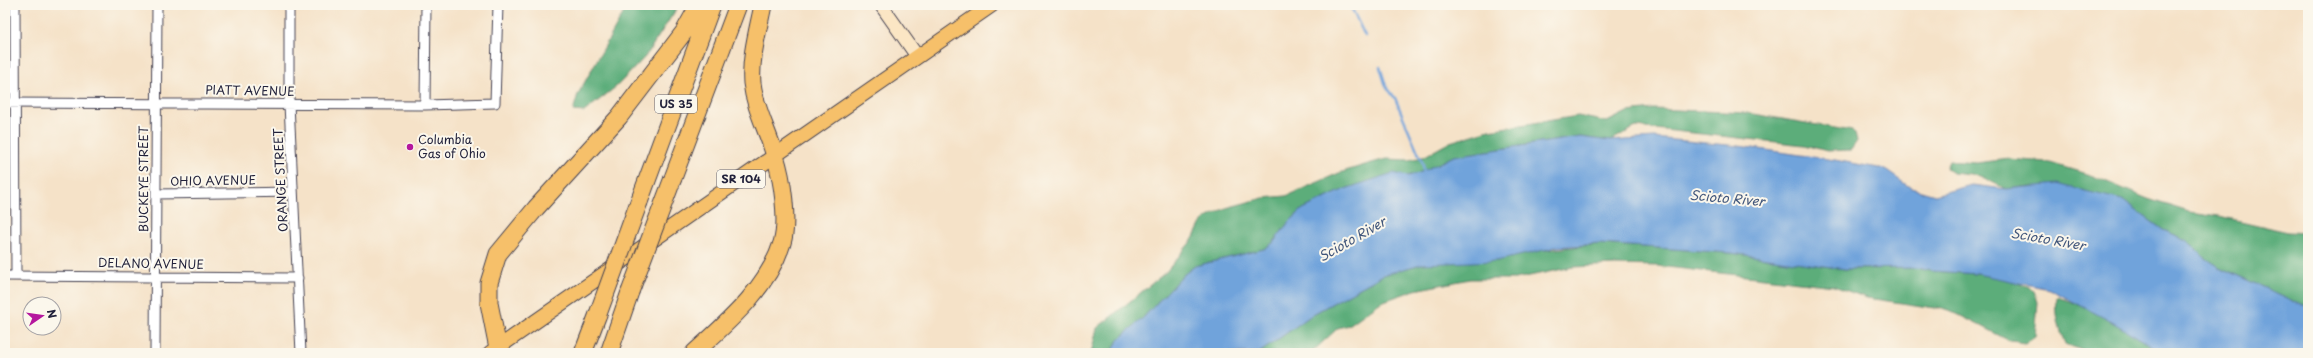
<svg xmlns="http://www.w3.org/2000/svg" width="2313" height="358" viewBox="0 0 2313 358" font-family="'Playpen Sans',sans-serif">
	<style>
		.forest { fill: #5bad7a; stroke: #3e685a }
		.water { fill: #70a3db; stroke: #49628b }
		.lines { fill: none; stroke-linecap: round; stroke-linejoin: round }
		.stream { stroke: #70a3db; stroke-width: 2.5 }
		.street-casing { stroke: #423f50; stroke-width: 11 }
		.secondary-casing { stroke: #423f50; stroke-width: 15 }
		.primary-casing { stroke: #423f50; stroke-width: 16 }
		.highway-casing { stroke: #423f50; stroke-width: 19 }
		.street { stroke: #fff; stroke-width: 9 }
		.secondary { stroke: #fbe6c4; stroke-width: 13 }
		.primary { stroke: #f6c06b; stroke-width: 14 }
		.highway { stroke: #f6c06b; stroke-width: 17 }
		.highway-bridge-casing { stroke: #423f50; stroke-width: 19; stroke-linecap: butt }
		.highway-bridge { stroke: #f6c06b; stroke-width: 17 }
		.poi-dot { fill: #b5179e; stroke: #fbf7ec; stroke-width: 1.5 }
		.labels { text-anchor: middle; stroke-width: 4; stroke-linejoin: round; paint-order: stroke }
		.shield { fill: #fbf7ec; stroke: #636270; stroke-width: 1 }
		.shield-label { font-size: 11px; font-weight: bold; fill: #22223b }
		.street-label { font-size: 12px; fill: #22223b; stroke: #fbf7ec }
		.poi-label { font-size: 12px; fill: #22223b; stroke: #fbf7ec; text-anchor: start }
		.water-label { font-size: 13px; font-style: italic; fill: #41567b; stroke: #fbf7ec }
	</style>
	<rect width="100%" height="100%" fill="#fbf7ec"/>
	<filter id="ink" filterUnits="userSpaceOnUse"><feTurbulence type="fractalNoise" baseFrequency=".025" numOctaves="2"/><feDisplacementMap in="SourceGraphic" scale="8" xChannelSelector="R" yChannelSelector="G"/><feConvolveMatrix kernelMatrix="1 2 1 2 8 2 1 2 1" color-interpolation-filters="sRGB"/></filter>
	<filter id="wash" filterUnits="userSpaceOnUse"><feTurbulence type="fractalNoise" baseFrequency=".012" numOctaves="4" result="noise"/><feDisplacementMap in="SourceGraphic" scale="16" xChannelSelector="R" yChannelSelector="G"/><feGaussianBlur stdDeviation="0.9" result="paint"/><feColorMatrix in="noise" values="0 0 0 0 0 0 0 0 0 0 0 0 0 0 0 0 0 1.4 0 .05"/><feComposite in="paint" operator="in"/></filter>
	<g filter="url(#wash)">
		<rect width="100%" height="100%" fill="#f5e2c8"/>
		<!-- forest -->
		<path class="forest" d="M 628,5 L 679,5 L 645,57 L 617,86 L 584,112 L 573,111 L 578,94 Z
			M 1653,109 L 1748,113 L 1852,131 L 1855,133 L 1857,141 L 1851,150 L 1827,151 L 1804,145 L 1636,127 L 1610,141 L 1580,137 L 1454,156 L 1419,173 L 1408,176 L 1393,174 L 1345,189 L 1303,209 L 1288,223 L 1273,243 L 1264,249 L 1195,266 L 1182,276 L 1142,319 L 1118,340 L 1112,353 L 1091,353 L 1097,328 L 1166,272 L 1193,239 L 1201,223 L 1207,218 L 1226,208 L 1263,198 L 1286,196 L 1339,173 L 1368,164 L 1386,159 L 1409,160 L 1423,157 L 1450,142 L 1489,130 L 1578,116 L 1607,122 L 1627,112 Z
			M 2009,159 L 2047,162 L 2093,176 L 2148,199 L 2189,212 L 2219,216 L 2288,232 L 2308,233 L 2308,308 L 2221,268 L 2204,257 L 2187,240 L 2163,230 L 2122,200 L 2031,186 L 2006,189 L 1980,176 L 1952,173 L 1946,168 L 1949,161 L 1976,163 Z
			M 1600,244 L 1731,253 L 1845,269 L 1917,268 L 1932,271 L 1977,274 L 2014,280 L 2034,291 L 2038,302 L 2035,337 L 2026,343 L 2010,341 L 1957,314 L 1942,309 L 1867,298 L 1834,286 L 1658,266 L 1615,265 L 1573,267 L 1515,279 L 1470,279 L 1415,290 L 1381,302 L 1349,325 L 1338,328 L 1311,353 L 1259,353 L 1313,314 L 1383,275 L 1421,264 Z
			M 2057,297 C 2096,308 2130,333 2164,353 C 2132,353 2095,358 2065,344 C 2059,328 2055,313 2057,297 Z"/>
		<!-- water -->
		<path class="water" d="M 1580,137 L 1610,141 L 1654,138 L 1739,146 L 1835,160 L 1884,169 L 1911,188 L 1935,195 L 1971,185 L 2006,189 L 2057,184 L 2122,200 L 2163,230 L 2187,240 L 2204,257 L 2221,268 L 2308,308 L 2308,353 L 2164,353 L 2112,322 L 2049,289 L 1977,274 L 1932,271 L 1917,268 L 1845,269 L 1731,253 L 1600,244 L 1557,247 L 1497,261 L 1421,264 L 1383,275 L 1313,314 L 1259,353 L 1112,353 L 1118,340 L 1142,319 L 1182,276 L 1195,266 L 1264,249 L 1273,243 L 1288,223 L 1303,209 L 1345,189 L 1393,173 L 1408,176 L 1419,173 L 1454,156 Z"/>
		<g class="lines">
			<!-- stream -->
			<path class="stream" d="M 1350,5 L 1365,36
				M 1380,67 L 1386,86 L 1395,98 L 1423,164 L 1424,173"/>
		</g>
	</g>
	<g filter="url(#ink)">
		<g class="lines">
			<!-- street casing -->
			<g class="street-casing">
				<path id="street" d="M 15,5 L 16,276
					M 289,5 L 289,104 L 301,353
					M 5,103 L 425,105 L 495,103 L 498,5
					M 425,105 L 426,5
					M 156,194 L 293,192
					M 5,276 L 298,278
					M 155,353 L 157,5"/>
			</g>
			<!-- secondary casing -->
			<g class="secondary-casing">
				<path id="secondary" d="M 881,5 L 917,56"/>
			</g>
			<!-- primary casing -->
			<g class="primary-casing">
				<path id="primary" d="M 490,353 L 992,5"/>
			</g>
			<!-- highway casing -->
			<g class="highway-casing">
				<path id="highway" d="M 673,178 L 738,5
					M 639,202 L 712,5
					M 499,353 L 489,303 L 489,283 L 498,254 L 536,208 L 619,117 L 684,32 L 699,5
					M 583,353 L 598,314
					M 609,353 L 630,292
					M 694,353 C 728,322 768,288 782,243 C 789,221 782,177 775,156 C 768,131 755,109 752,83 C 750,58 758,30 763,5"/>
			</g>
			<!-- street -->
			<use href="#street" class="street"/>
			<!-- secondary -->
			<use href="#secondary" class="secondary"/>
			<!-- primary -->
			<use href="#primary" class="primary"/>
			<!-- highway -->
			<use href="#highway" class="highway"/>
			<!-- highway-bridge casing -->
			<g class="highway-bridge-casing">
				<path id="highway-bridge" d="M 630,292 L 673,178
					M 598,314 L 639,202"/>
			</g>
			<!-- highway-bridge -->
			<use href="#highway-bridge" class="highway-bridge"/>
		</g>
	</g>
	<!-- markers -->
	<circle class="poi-dot" cx="410" cy="147" r="4"/>
	<g class="labels">
		<!-- shield labels -->
		<g class="shield">
			<rect x="655" y="95" width="42" height="18" rx="3"/>
			<rect x="717" y="170" width="48" height="18" rx="3"/>
		</g>
		<g class="shield-label">
			<text x="676" y="108">US 35</text>
			<text x="741" y="183">SR 104</text>
		</g>
		<!-- street labels -->
		<g class="street-label">
			<text transform="translate(250 91) rotate(1)" y="4">PIATT AVENUE</text>
			<text transform="translate(144 179) rotate(-90)" y="4">BUCKEYE STREET</text>
			<text transform="translate(281 180) rotate(-93)" y="4">ORANGE STREET</text>
			<text transform="translate(213 181) rotate(-1)" y="4">OHIO AVENUE</text>
			<text transform="translate(151 264) rotate(1)" y="4">DELANO AVENUE</text>
		</g>
		<!-- poi labels -->
		<g class="poi-label">
			<text x="418" y="144">Columbia<tspan x="418" dy="14">Gas of Ohio</tspan></text>
		</g>
		<!-- water labels -->
		<g class="water-label">
			<text transform="translate(1727 198) rotate(5)" y="5">Scioto River</text>
			<text transform="translate(1352 239) rotate(-30)" y="5">Scioto River</text>
			<text transform="translate(2048 239) rotate(10)" y="5">Scioto River</text>
		</g>
	</g>
	<!-- margin -->
	<rect width="2313" height="358" fill="none" stroke="#fbf7ec" stroke-width="20"/>
	<!-- north arrow -->
	<g transform="translate(42 316) rotate(77)"><circle r="19" fill="#fbf7ec" stroke="#a4a2a5"/>
	<path d="M0-3L7 15L0 10L-7 15Z" fill="#b5179e"/>
	<text y="-6" font-size="11" font-weight="bold" text-anchor="middle" fill="#22223b">N</text>
	</g>
</svg>
